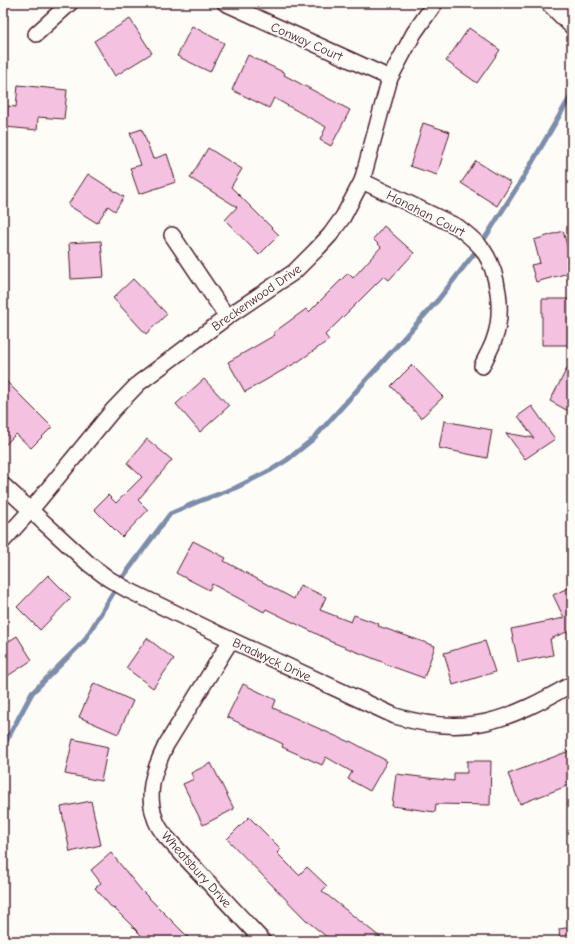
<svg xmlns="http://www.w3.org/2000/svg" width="575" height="944" viewBox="0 0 575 944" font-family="'Comic Neue',sans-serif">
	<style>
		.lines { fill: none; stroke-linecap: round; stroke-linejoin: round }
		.stream { stroke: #7d8daa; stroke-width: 5 }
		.building { fill: #f4c2e0; stroke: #4a1f2b }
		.minor-casing { stroke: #4a1f2b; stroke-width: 18 }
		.tertiary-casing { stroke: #4a1f2b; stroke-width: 22 }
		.minor { stroke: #fdfcf7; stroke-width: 15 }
		.tertiary { stroke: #fdfcf7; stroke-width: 19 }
		.labels { text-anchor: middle; stroke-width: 3.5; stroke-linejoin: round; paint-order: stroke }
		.street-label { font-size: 13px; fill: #4a1f2b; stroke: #fdfcf7 }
	</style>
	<rect width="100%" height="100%" fill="#fdfcf7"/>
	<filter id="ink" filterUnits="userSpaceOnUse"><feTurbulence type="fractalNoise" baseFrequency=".025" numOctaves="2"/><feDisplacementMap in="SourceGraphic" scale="8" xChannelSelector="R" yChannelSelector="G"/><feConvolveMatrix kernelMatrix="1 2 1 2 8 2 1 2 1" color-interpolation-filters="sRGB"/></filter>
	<g filter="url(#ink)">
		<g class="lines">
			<!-- stream -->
			<path class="stream" d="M 3,747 L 32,693 L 84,641 L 123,577 L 170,514 L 197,502 L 235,488 L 271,470 L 287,460 L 313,439 L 324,427 L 438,300 L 480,246 L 523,178 L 572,94"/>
		</g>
		<!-- building -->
		<path class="building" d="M 130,19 L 152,53 L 115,76 L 94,41 Z
			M 192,26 L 224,43 L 210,72 L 177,56 Z
			M 469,28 L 500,50 L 477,83 L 446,61 Z
			M 248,55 L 285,73 L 284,75 L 350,110 L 331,146 L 320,140 L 326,127 L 274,98 L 269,108 L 232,90 Z
			M 18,85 L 67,90 L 64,119 L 38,117 L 37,130 L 5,127 L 8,106 L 16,107 Z
			M 423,123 L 450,132 L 437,175 L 410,166 Z
			M 142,129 L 153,159 L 167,154 L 176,182 L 139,194 L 130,168 L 141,165 L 130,133 Z
			M 208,148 L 242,169 L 231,187 L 279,235 L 259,255 L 225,220 L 237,207 L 190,178 Z
			M 476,161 L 511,183 L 497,206 L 461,183 Z
			M 88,174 L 124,197 L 115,211 L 108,206 L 97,223 L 68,205 Z
			M 384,226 L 414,253 L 389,280 L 384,276 L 325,335 L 329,340 L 299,361 L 245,392 L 228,362 L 275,335 L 273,333 L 306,309 L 309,312 L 348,273 L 353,278 L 381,247 L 373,239 Z
			M 563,231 L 572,263 L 572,272 L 536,282 L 531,265 L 540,263 L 534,240 Z
			M 101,241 L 104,277 L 71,279 L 69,243 Z
			M 133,279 L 167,314 L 146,334 L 113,298 Z
			M 542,299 L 571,299 L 571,345 L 542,345 Z
			M 572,359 L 572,413 L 550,401 Z
			M 412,365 L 443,397 L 421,418 L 391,386 Z
			M 3,378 L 52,427 L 31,448 L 16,434 L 3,447 Z
			M 204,379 L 229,406 L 200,432 L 176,404 Z
			M 532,406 L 555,439 L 525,459 L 506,433 L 534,438 L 518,416 Z
			M 444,421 L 492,430 L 487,458 L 439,448 Z
			M 147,439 L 172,460 L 138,500 L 148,510 L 122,537 L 94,509 L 108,495 L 116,503 L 142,477 L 127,463 Z
			M 193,541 L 226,558 L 224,561 L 294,599 L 300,585 L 326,597 L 320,610 L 351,622 L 354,615 L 379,624 L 378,626 L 435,646 L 424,678 L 385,664 L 385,663 L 329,641 L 329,640 L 266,609 L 264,612 L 212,584 L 209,590 L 176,573 Z
			M 48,575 L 71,598 L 40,630 L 17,607 Z
			M 572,586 L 572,638 L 569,631 L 550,639 L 553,655 L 518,662 L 511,629 L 564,618 L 553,595 Z
			M 17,636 L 32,660 L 3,679 L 3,645 Z
			M 147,638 L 174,659 L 153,688 L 126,668 Z
			M 485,641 L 495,672 L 453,685 L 444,653 Z
			M 94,683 L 133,701 L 118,734 L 79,717 Z
			M 243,684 L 276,700 L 273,708 L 349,742 L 350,741 L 387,761 L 370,791 L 348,779 L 352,772 L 326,757 L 322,765 L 282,747 L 283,744 L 227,717 Z
			M 73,739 L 108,747 L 101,781 L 65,774 Z
			M 572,750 L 572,784 L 520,804 L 508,774 Z
			M 467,761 L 491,761 L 490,805 L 436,804 L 435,812 L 392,806 L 396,774 L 454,781 L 454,773 L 467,773 Z
			M 211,763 L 234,809 L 203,825 L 183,784 L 194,779 L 191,773 Z
			M 91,801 L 101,845 L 70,852 L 61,807 Z
			M 249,817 L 281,849 L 277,853 L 299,875 L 307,867 L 327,886 L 322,891 L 385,941 L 332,941 L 307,921 L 227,839 Z
			M 111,853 L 141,890 L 192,941 L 147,941 L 114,908 L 113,909 L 95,888 L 101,883 L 91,870 Z
			M 572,927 L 572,941 L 560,941 L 559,929 Z"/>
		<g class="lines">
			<!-- minor casing -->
			<g class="minor-casing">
				<path id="minor" d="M 225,3 L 390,78
					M 36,34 L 70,3
					M 362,181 L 458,227 C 467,234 476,241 483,250 C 499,273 504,314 494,340 C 491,349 486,357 482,366
					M 172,235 L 227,317
					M 3,485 L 89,564 L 109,579 L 128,590 L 231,640 L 395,716 C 468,738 509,720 572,684
					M 3,541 L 30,511 L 113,410 L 139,383 L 227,317 L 294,272 L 316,250 L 330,235 L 343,217 L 362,181 L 390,78 L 414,33 L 435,3
					M 231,640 L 166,745 C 154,770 145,793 156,821 C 158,826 162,832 166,837 L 263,941"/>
			</g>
			<!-- tertiary casing -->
			<g class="tertiary-casing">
				<path id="tertiary" d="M 551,3 L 572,24"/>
			</g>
			<!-- minor -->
			<use href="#minor" class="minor"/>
			<!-- tertiary -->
			<use href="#tertiary" class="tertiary"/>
		</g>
	</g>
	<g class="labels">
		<!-- street labels -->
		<g class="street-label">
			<text transform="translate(307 41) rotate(24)" y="5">Conway Court</text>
			<text transform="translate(426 213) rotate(27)" y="5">Hanahan Court</text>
			<text transform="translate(256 297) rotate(-35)" y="5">Breckenwood Drive</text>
			<text transform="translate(272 659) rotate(25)" y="5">Bradwyck Drive</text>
			<text transform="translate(197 869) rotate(48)" y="5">Wheatsbury Drive</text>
		</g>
	</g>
	<!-- margin -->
	<rect width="575" height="944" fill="none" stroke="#fdfcf7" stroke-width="16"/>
	<rect x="8" y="8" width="559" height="928" fill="none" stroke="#4a1f2b" stroke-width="1.5" filter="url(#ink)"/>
</svg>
